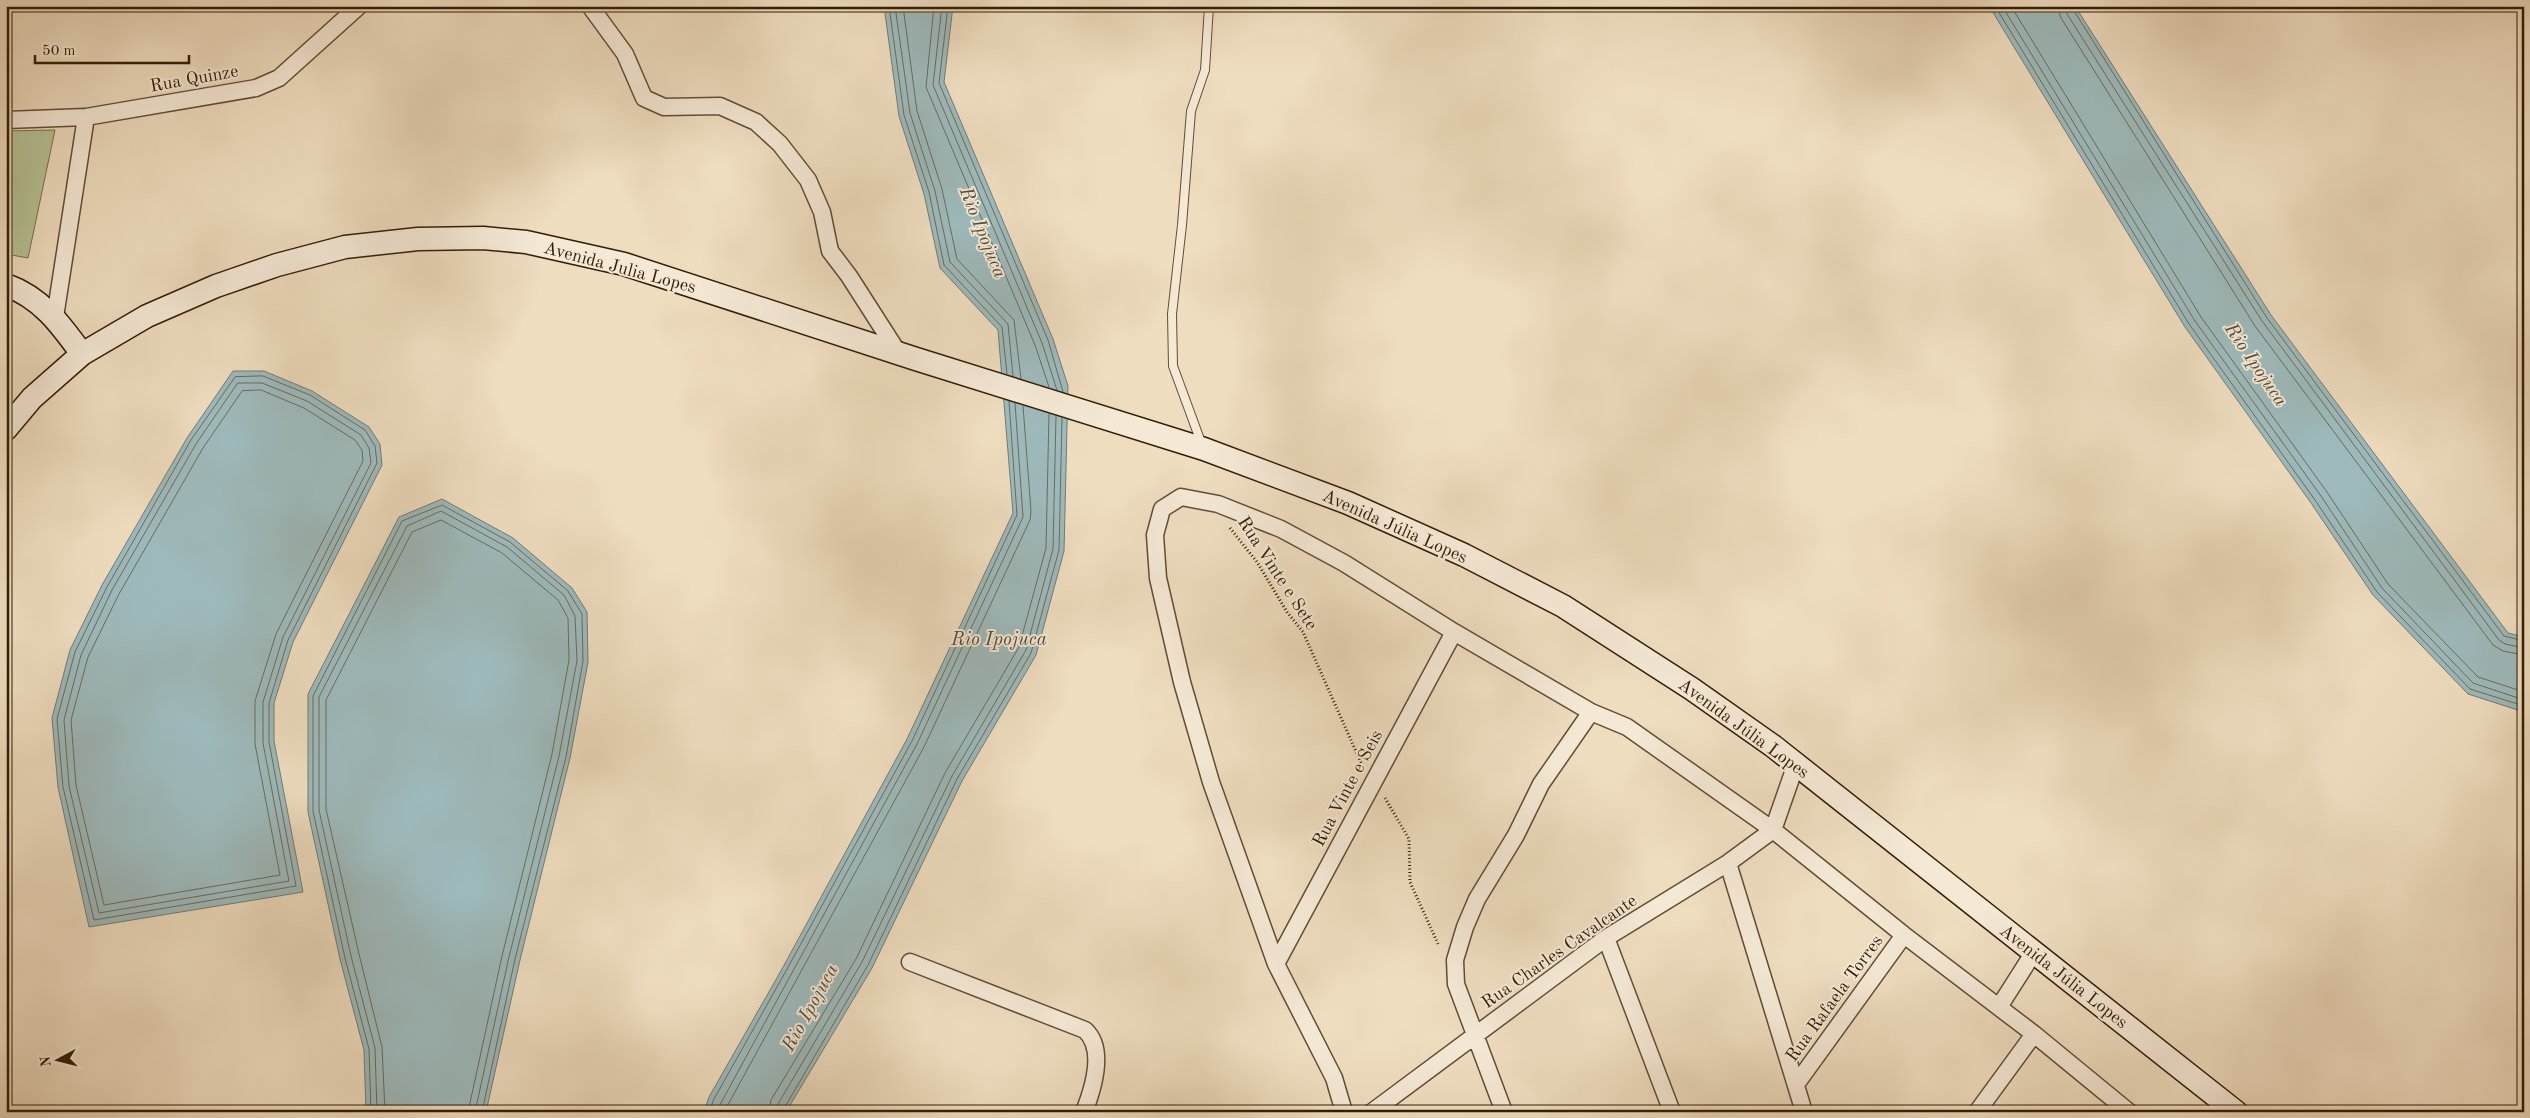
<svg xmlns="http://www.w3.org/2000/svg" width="2530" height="1118" viewBox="0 0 2530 1118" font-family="'Old Standard TT',serif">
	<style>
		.green { fill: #b6c295; stroke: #74704d }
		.water { fill: #9ebabc; stroke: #737b73 }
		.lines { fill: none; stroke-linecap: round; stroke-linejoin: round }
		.shore { stroke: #686c60; stroke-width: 1 }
		.lane-casing { stroke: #624d34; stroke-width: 10 }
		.street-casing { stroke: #624d34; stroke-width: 19 }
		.secondary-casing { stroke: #331d05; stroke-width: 25 }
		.path { stroke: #331d05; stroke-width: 3; stroke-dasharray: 1 2.5; stroke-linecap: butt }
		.lane { stroke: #f5e9d6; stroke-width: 8 }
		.street { stroke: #f5e9d6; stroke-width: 16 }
		.secondary { stroke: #f5e9d6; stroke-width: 22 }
		.labels { text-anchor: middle; stroke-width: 4; stroke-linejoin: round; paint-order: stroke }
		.street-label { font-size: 18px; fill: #331d05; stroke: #f5e9d6 }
		.water-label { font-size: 19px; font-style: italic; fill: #534c3c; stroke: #f5e9d6 }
	</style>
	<rect width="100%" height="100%" fill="#efddc0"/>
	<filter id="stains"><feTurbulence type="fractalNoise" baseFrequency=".004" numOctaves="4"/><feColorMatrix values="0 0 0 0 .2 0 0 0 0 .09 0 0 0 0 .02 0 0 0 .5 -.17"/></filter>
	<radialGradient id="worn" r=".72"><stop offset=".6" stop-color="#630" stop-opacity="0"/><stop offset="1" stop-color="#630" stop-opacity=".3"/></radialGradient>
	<!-- green -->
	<path class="green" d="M 55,130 L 28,258 L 6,254 L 6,131 Z"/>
	<!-- water -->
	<path class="water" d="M 884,6 L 953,6 L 944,82 L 1053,339 L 1068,386 L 1064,551 L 1036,655 L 962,781 L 872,968 L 786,1112 L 704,1112 L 709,1097 L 782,969 L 907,739 L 1013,513 L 998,330 L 940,268 L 924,194 L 899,116 Z
		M 1989,6 L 2075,6 L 2271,315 L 2508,633 L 2524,637 L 2524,712 L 2468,694 L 2373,595 L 2311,503 L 2185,327 Z
		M 233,371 L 264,371 L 312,391 L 369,427 L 380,444 L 382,465 L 293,642 L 274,703 L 274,741 L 303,892 L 89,927 L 58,787 L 52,718 L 70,650 L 102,585 L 187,438 Z
		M 442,499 L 513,538 L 572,588 L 587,612 L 588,662 L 570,758 L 520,960 L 486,1112 L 366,1112 L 364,1050 L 340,959 L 308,812 L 308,694 L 399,517 Z"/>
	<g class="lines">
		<!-- shore -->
		<path class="shore" d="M 889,6 L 904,115 L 929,192 L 944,265 L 1002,327 L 1007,374
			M 895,6 L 910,113 L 935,191 L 950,262 L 1008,324 L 1013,376
			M 903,6 L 917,111 L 942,189 L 957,259 L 1014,320 L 1021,379
			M 934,6 L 926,87 L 1035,345 L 1049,387
			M 942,6 L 933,85 L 1042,343 L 1057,390
			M 948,6 L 939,83 L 1048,340 L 1063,392
			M 1995,6 L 2189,324 L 2315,500 L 2377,592 L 2470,689 L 2524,706
			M 2002,6 L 2195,321 L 2321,496 L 2382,588 L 2473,683 L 2524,700
			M 2011,6 L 2201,317 L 2327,492 L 2388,584 L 2478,677 L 2524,692
			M 2057,6 L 2061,18 L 2255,326 L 2493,645 L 2503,651 L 2524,655
			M 2065,6 L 2067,14 L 2262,321 L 2499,640 L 2505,644 L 2524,648
			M 2071,6 L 2267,318 L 2504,636 L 2524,641
			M 263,376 L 310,395 L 365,430 L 375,446 L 377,463 L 288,640 L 269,703 L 269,742 L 296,886 L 94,920 L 63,787 L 57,719 L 75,652 L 107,587 L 191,440 L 235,377 Z
			M 238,383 L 262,383 L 307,401 L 361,435 L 369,448 L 371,463 L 283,637 L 263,702 L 263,743 L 289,881 L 99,913 L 69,786 L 64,720 L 81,655 L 112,590 L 196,444 Z
			M 261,390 L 304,408 L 355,440 L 362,450 L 363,461 L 276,634 L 255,701 L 255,744 L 280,875 L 104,905 L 76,785 L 71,720 L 88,657 L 119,594 L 203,448 L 242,391 Z
			M 371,1112 L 369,1049 L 345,958 L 313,811 L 313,696 L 402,521 L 442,505 L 510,542 L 568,591 L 582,614 L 583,661 L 566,757 L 515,959 L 482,1112
			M 377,1112 L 375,1048 L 351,956 L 319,810 L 319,697 L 407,526 L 441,511 L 507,547 L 564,595 L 575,616 L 577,661 L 559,756 L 509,957 L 475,1112
			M 385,1112 L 382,1047 L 359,954 L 326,809 L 326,700 L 412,532 L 441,520 L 502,553 L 558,600 L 568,618 L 569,660 L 552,754 L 502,956 L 468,1112
			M 709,1112 L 714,1099 L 786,971 L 912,741 L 1017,515 L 1009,401
			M 716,1112 L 917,744 L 1023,517 L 1015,403
			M 724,1112 L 924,747 L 1030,520 L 1031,511 L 1023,406
			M 769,1112 L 771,1100 L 856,959 L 945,773 L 1019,647 L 1046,548 L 1049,414
			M 776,1112 L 778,1104 L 862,962 L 952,776 L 1026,650 L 1053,549 L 1056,416
			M 782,1112 L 868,965 L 957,779 L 1031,653 L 1059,550 L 1062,418"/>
		<!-- lane casing -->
		<g class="lane-casing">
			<path id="lane" d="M 1202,445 L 1173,366 L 1172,314 L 1182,225 L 1191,111 L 1205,70 L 1209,6"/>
		</g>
		<!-- street casing -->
		<g class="street-casing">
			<path id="street" d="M 590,6 L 625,54 L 644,98 L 664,107 L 720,106 L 756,122 L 780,144 L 808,180 L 822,212 L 830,251 L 849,276 L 899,354
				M 6,120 L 86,117 L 256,88 L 279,78 L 359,6
				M 55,317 L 86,117
				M 1773,830 L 1796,764
				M 1728,863 L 1804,1112
				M 1606,938 L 1672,1112
				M 910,962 L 1085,1030 C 1106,1049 1093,1089 1084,1112
				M 1276,964 L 1454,632
				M 1999,1007 L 2034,952
				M 1797,1083 L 1904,935
				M 1344,1112 L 1334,1078 L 1276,964 L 1211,782 L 1182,682 L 1158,578 L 1155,535 L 1162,509 L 1181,497 L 1218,504 L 1281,529 L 1344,563 L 1454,632 L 1591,712 L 1627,727 L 1773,830 L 1904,935 L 2034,1034 L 2129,1112
				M 1372,1112 L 1606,938 L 1728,863 L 1773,830
				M 1504,1112 L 1456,984 L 1455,960 L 1465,927 L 1477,899 L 1516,835 L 1541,784 L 1591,712
				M 1977,1112 L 2034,1034"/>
		</g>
		<!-- secondary casing -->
		<g class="secondary-casing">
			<path id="secondary" d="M 6,285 C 42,298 61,325 82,354
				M 6,429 L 32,398 L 82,354 L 147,316 L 216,286 L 277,265 L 345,247 L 418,239 L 483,238 L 526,242 L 624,264 L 916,359 L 1204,449 L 1348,503 L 1464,555 L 1563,606 L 1692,689 L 1773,746 L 2236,1112"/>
		</g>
		<!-- path -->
		<path class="path" d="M 1230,528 L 1257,562 L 1287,612 L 1303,632 L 1362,765
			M 1385,798 L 1409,839 L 1410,882 L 1439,946"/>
		<!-- lane -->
		<use href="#lane" class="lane"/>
		<!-- street -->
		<use href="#street" class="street"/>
		<!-- secondary -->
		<use href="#secondary" class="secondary"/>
	</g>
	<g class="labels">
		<!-- street labels -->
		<g class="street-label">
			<text transform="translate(194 78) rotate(-10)" y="6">Rua Quinze</text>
			<text transform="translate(620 267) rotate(15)" y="6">Avenida Julia Lopes</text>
			<text transform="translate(1395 526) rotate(24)" y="6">Avenida Júlia Lopes</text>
			<text transform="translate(1278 573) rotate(57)" y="6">Rua Vinte e Sete</text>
			<text transform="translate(1744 728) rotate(36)" y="6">Avenida Júlia Lopes</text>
			<text transform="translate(1347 788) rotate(-62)" y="6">Rua Vinte e Seis</text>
			<text transform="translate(1559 951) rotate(-35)" y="6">Rua Charles Cavalcante</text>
			<text transform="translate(2064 976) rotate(38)" y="6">Avenida Júlia Lopes</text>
			<text transform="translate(1834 998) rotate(-54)" y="6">Rua Rafaela Torres</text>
		</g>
		<!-- water labels -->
		<g class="water-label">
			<text transform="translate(984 232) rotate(68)" y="7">Rio Ipojuca</text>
			<text transform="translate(2257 364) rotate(56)" y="7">Rio Ipojuca</text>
			<text x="999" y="645">Rio Ipojuca</text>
			<text transform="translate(809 1007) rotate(-61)" y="7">Rio Ipojuca</text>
		</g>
	</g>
	<!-- margin -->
	<rect width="2530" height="1118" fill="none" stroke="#efddc0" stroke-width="25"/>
	<rect x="8" y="8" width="2515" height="1103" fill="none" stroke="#331d05" stroke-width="2.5"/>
	<rect x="12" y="12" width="2505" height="1093" fill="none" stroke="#331d05"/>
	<!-- north arrow -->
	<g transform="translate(58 1060) rotate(263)" stroke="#f5e9d6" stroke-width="4" paint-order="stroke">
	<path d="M0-4L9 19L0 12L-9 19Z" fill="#331d05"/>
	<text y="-8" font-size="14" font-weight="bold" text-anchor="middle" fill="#331d05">N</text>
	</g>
	<!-- scale -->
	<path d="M35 55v8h154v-8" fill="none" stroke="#331d05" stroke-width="2.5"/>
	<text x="42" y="55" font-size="15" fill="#331d05" stroke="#f5e9d6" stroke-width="4" paint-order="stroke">50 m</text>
	<rect width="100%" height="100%" filter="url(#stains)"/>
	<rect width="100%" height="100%" fill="url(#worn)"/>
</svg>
